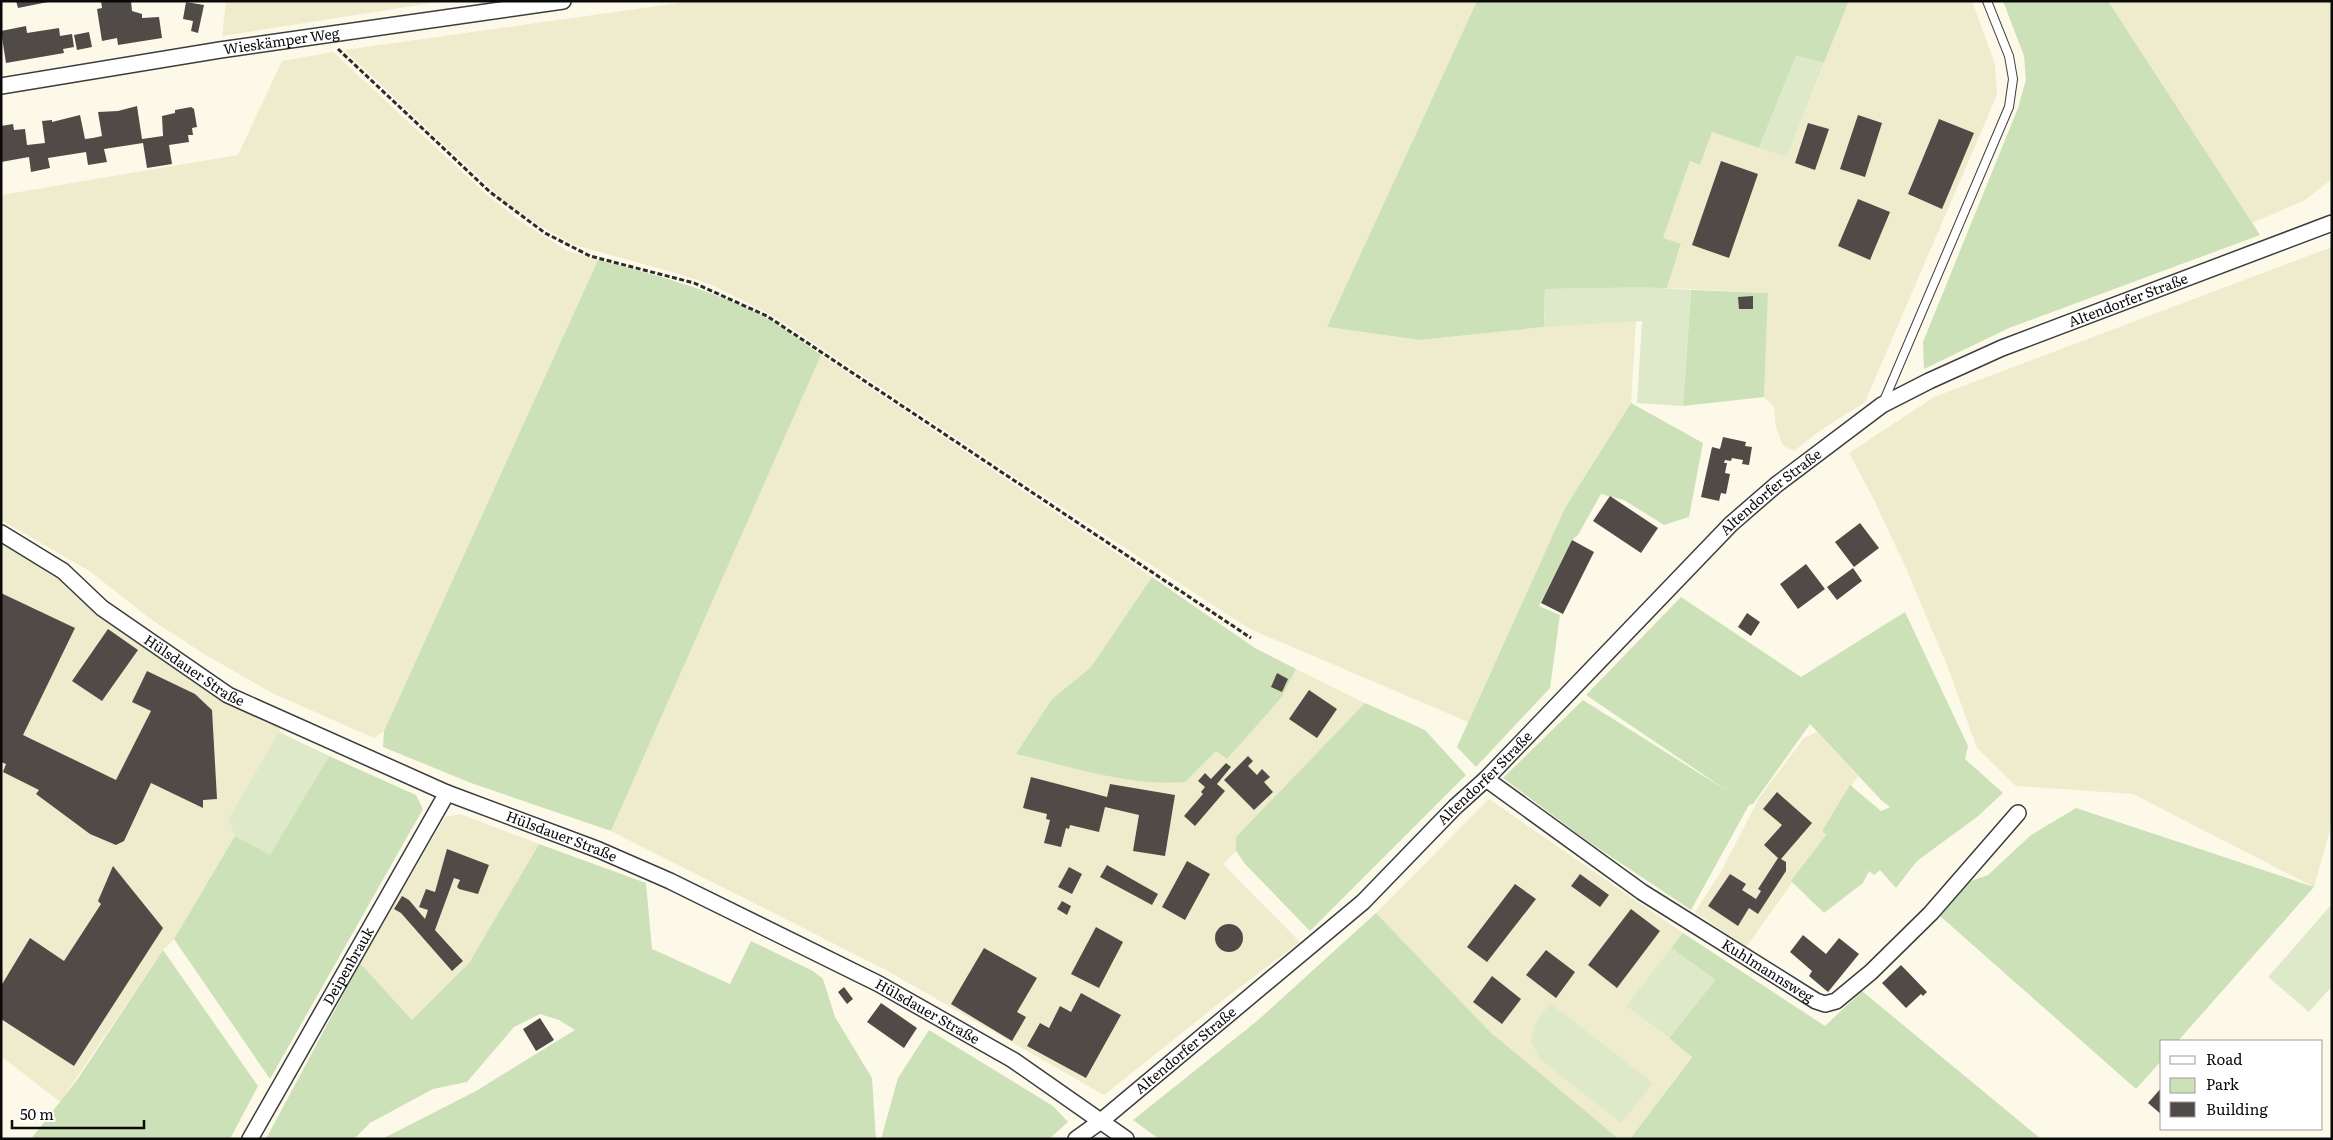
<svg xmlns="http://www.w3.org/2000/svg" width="2333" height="1140" viewBox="0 0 2333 1140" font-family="Literata,serif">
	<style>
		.farmland { fill: #eeeccd }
		.green { fill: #cce1b8 }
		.pitch { fill: #dde9c9 }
		.building { fill: #514b48 }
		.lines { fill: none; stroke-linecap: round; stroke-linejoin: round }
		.service-casing { stroke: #3d3d3d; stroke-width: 10 }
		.minor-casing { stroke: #3d3d3d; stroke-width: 18 }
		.path { stroke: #2c2c2c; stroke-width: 3; stroke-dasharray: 5 2.5; stroke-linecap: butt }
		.service { stroke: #fff; stroke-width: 8 }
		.minor { stroke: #fff; stroke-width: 15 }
		.labels { text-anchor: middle; stroke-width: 5; stroke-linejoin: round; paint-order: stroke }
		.street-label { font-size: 14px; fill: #0a0a0a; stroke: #fff }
	</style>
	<rect width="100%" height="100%" fill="#fcf9e9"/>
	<!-- farmland -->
	<path class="farmland" d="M 226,1 L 444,1 L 222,36 Z
		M 693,1 L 1477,1 L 1327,327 L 1420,340 L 1544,327 L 1636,321 L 1631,403 L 1565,508 L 1468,722 L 1250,629 L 1023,482 L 773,316 L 712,285 L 676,273 L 574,245 L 537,224 L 501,198 L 344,50 Z
		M 1849,1 L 1972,1 L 1995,64 L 1997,95 L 1865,402 L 1818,432 L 1794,451 L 1783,446 L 1776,427 L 1774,407 L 1764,397 L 1768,293 L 1667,288 L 1681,245 L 1663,238 L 1690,161 L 1700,165 L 1712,132 L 1787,157 Z
		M 2108,1 L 2332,1 L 2332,179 L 2305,200 L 2252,223 Z
		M 333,52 L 486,194 L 523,223 L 568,251 L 598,260 L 384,731 L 374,738 L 272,693 L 204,654 L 149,618 L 91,572 L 1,520 L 1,195 L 238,155 L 282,61 Z
		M 2332,247 L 2332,823 L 2314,887 L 2133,794 L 2016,786 L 1977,748 L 1948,668 L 1905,566 L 1872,496 L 1849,453 L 1934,397 Z
		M 821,355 L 1152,577 L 1091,667 L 1052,699 L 1017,754 L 1125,778 L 1173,783 L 1216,750 L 1227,758 L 1281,698 L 1296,669 L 1365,703 L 1236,837 L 1236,851 L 1223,864 L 1300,942 L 1223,1000 L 1104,1095 L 884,969 L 611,831 Z
		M 1,533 L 102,608 L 285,722 L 228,819 L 235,836 L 174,939 L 163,950 L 60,1102 L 1,1056 Z
		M 1817,732 L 1858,776 L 1822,831 L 1826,835 L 1746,947 L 1695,912 L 1722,870 L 1759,798 L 1804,738 Z
		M 1489,799 L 1683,933 L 1626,1006 L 1692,1056 L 1630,1139 L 1619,1139 L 1520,1059 L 1491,1033 L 1376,913 Z
		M 460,814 L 539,844 L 469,963 L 412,1020 L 360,963 L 445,817 Z"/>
	<!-- green -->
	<path class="green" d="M 1477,1 L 1849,1 L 1824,63 L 1796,56 L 1759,148 L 1712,132 L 1700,165 L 1690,161 L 1663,238 L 1681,244 L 1667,288 L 1545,289 L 1544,327 L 1420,340 L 1327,327 Z
		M 2003,1 L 2108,1 L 2260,235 L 2009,328 L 1924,369 L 1923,342 L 2018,108 L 2026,80 L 2024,56 Z
		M 598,260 C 653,274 706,288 757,313 C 779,324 800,341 821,355 L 611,831 L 471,783 L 383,747 L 384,731 Z
		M 1691,290 L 1768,293 L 1764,397 L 1683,406 Z
		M 1631,403 L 1703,443 L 1689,517 L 1664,525 L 1624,500 L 1601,494 L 1578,535 L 1572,540 L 1539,606 L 1560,615 L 1550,688 L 1476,767 L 1457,747 L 1565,508 Z
		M 1152,577 L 1255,648 L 1296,669 L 1281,698 L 1227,759 L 1216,751 L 1185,782 C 1129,787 1070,766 1016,754 L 1052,699 L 1091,667 Z
		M 1681,597 L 1801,677 L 1905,612 L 1968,746 L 1965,759 L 2003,793 L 1977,817 L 1917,861 L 1896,888 L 1880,870 L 1874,875 L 1869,871 L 1863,883 L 1824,913 L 1791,881 L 1826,835 L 1822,831 L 1850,785 L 1881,811 L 1890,807 L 1881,800 L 1810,724 L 1753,804 L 1749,805 L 1691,910 L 1586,840 L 1503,778 L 1583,700 L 1729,792 L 1586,695 Z
		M 1365,703 L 1425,730 L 1466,775 L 1310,931 L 1245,864 L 1236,851 L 1236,837 Z
		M 329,756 L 416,795 L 423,809 L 270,1079 L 174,939 L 235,836 L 270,854 Z
		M 2076,808 L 2314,887 L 2178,1041 L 2162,1041 L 2162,1060 L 2136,1089 L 1940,916 L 1971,881 L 1988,875 L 2031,835 Z
		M 539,844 L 646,883 L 652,949 L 730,984 L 751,941 L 813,971 L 823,979 L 835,1017 L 872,1078 L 876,1139 L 382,1139 L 476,1091 L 575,1030 L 559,1020 L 540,1014 L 514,1027 L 467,1082 L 433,1089 L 370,1123 L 354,1139 L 266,1139 L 360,963 L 412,1020 L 469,963 Z
		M 1376,913 L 1491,1033 L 1619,1139 L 1159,1139 L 1133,1120 L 1257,1021 Z
		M 1683,933 L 1825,1026 L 1862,991 L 2041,1139 L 1630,1139 L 1692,1057 L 1669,1038 L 1715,980 L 1671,948 Z
		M 163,950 L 258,1086 L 230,1139 L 31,1139 L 77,1080 Z
		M 929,1030 L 1053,1106 L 1068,1122 L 1049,1139 L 881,1139 L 898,1078 Z"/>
	<!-- pitch -->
	<path class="pitch" d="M 1796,56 L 1824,63 L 1787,157 L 1759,148 Z
		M 1645,287 L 1691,290 L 1683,406 L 1637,403 L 1642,321 L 1544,327 L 1545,289 Z
		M 279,732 L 329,756 L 270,855 L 235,836 L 228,819 Z
		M 2332,904 L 2332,986 L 2309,1012 L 2268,977 Z
		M 1671,948 L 1715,980 L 1669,1038 L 1626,1006 Z
		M 1550,1003 L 1653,1083 L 1621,1123 L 1539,1058 L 1531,1041 L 1535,1024 Z"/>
	<!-- building -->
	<path class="building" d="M 16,1 L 48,1 L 48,2 L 18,8 Z
		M 101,1 L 131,1 L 132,11 L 142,14 L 142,18 L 159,17 L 162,38 L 118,45 L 117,38 L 102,41 L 97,9 L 102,8 Z
		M 186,2 L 204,5 L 198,33 L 191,31 L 193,21 L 183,19 Z
		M 26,26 L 27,33 L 59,28 L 60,36 L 72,34 L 74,47 L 63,49 L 64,53 L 6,63 L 1,31 Z
		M 89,32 L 92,47 L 77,50 L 74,35 Z
		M 137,106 L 142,139 L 163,136 L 162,116 L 175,113 L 175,110 L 191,107 L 194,109 L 197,127 L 192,128 L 193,135 L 188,135 L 189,142 L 169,145 L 172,164 L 147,168 L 143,143 L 104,149 L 107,162 L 88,165 L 86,152 L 48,158 L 50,168 L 31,172 L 29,157 L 1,162 L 1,126 L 13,124 L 14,130 L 25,129 L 27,145 L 45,143 L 42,121 L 52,120 L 52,122 L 80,115 L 85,139 L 93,138 L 102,136 L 98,112 L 118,111 Z
		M 1858,115 L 1882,123 L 1865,177 L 1840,169 Z
		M 1939,119 L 1974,133 L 1942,209 L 1908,194 Z
		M 1808,123 L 1829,129 L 1815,170 L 1795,163 Z
		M 1721,161 L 1758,174 L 1729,258 L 1692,245 Z
		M 1858,199 L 1890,212 L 1870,260 L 1838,246 Z
		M 1753,296 L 1753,309 L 1739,309 L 1738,297 Z
		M 1723,437 L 1746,442 L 1745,446 L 1752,447 L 1749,465 L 1742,464 L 1743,460 L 1732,458 L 1731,461 L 1725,460 L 1724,463 L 1727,463 L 1725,473 L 1730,474 L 1726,494 L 1721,493 L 1719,501 L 1701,497 L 1712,447 L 1720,449 Z
		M 1610,496 L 1658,528 L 1641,553 L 1593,521 Z
		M 1860,523 L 1879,548 L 1854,567 L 1835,542 Z
		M 1572,540 L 1594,552 L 1563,614 L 1541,603 Z
		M 1806,564 L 1825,589 L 1798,609 L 1780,584 Z
		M 1853,568 L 1862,581 L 1837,600 L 1827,587 Z
		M 1,593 L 75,628 L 23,735 L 116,780 L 151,711 L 132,702 L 147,671 L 195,694 L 212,710 L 217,799 L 203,800 L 203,808 L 151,783 L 124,841 L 116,845 L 90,834 L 36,794 L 39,790 L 3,772 L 6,764 L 1,762 Z
		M 1747,613 L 1760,622 L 1751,636 L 1738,627 Z
		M 108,629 L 138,650 L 102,701 L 72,681 Z
		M 1277,673 L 1288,679 L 1282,692 L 1271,687 Z
		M 1309,690 L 1337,709 L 1317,738 L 1289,719 Z
		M 1248,756 L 1253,761 L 1248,766 L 1257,775 L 1262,769 L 1270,777 L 1264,782 L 1273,792 L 1254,810 L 1224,780 Z
		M 1226,763 L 1231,767 L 1217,784 L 1225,791 L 1195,826 L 1184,816 L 1203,794 L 1201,792 L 1205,787 L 1198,781 L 1205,773 L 1211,779 Z
		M 1031,777 L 1107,797 L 1110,784 L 1175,795 L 1165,856 L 1133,851 L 1139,815 L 1105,807 L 1099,832 L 1070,825 L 1069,829 L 1066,828 L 1061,847 L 1044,843 L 1050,820 L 1046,819 L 1047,814 L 1023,808 Z
		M 1777,792 L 1812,823 L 1781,859 L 1786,862 L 1786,871 L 1758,914 L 1749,908 L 1738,926 L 1708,906 L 1730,874 L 1746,884 L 1742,890 L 1756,899 L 1761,891 L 1758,889 L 1778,858 L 1764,845 L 1782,825 L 1763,809 Z
		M 447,849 L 489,865 L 478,894 L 459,889 L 457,887 L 460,880 L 454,878 L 435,930 L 463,961 L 452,971 L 401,913 L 394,909 L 402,896 L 409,900 L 425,919 L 428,910 L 419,907 L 426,889 L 435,892 Z
		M 1187,861 L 1210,874 L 1185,920 L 1162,907 Z
		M 1107,865 L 1158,894 L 1152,905 L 1100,877 Z
		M 113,866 L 163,928 L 74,1066 L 1,1019 L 1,986 L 30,938 L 64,961 L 101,904 L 98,901 Z
		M 1069,867 L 1082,874 L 1072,894 L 1058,887 Z
		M 1580,874 L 1609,895 L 1600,907 L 1571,886 Z
		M 1515,884 L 1536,899 L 1487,962 L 1467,947 Z
		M 1062,901 L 1071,906 L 1067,915 L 1057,909 Z
		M 1631,909 L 1660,931 L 1617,988 L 1588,965 Z
		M1215 938a14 14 0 1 1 28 0a14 14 0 1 1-28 0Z
		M 1096,927 L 1123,942 L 1099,988 L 1071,974 Z
		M 1803,935 L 1826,954 L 1839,938 L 1859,954 L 1828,992 L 1809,976 L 1812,971 L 1790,952 Z
		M 984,948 L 1037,978 L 1017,1012 L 1026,1017 L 1012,1041 L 951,1004 Z
		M 1546,950 L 1575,972 L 1556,998 L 1526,975 Z
		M 1901,965 L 1927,992 L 1923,996 L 1921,994 L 1906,1008 L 1882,983 Z
		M 1492,976 L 1521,999 L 1502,1024 L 1473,1002 Z
		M 844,987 L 853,999 L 847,1004 L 838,992 Z
		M 1081,993 L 1121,1015 L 1086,1078 L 1027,1046 L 1040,1023 L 1049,1028 L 1060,1006 L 1071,1012 Z
		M 881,1003 L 917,1028 L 904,1048 L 867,1022 Z
		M 540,1018 L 554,1040 L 536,1051 L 523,1029 Z
		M 2162,1087 L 2162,1115 L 2148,1103 Z"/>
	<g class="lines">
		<!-- service casing -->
		<g class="service-casing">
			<path id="service" d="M 1883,403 L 2009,107 L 2013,79 L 2009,56 L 1987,1"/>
		</g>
		<!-- minor casing -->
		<g class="minor-casing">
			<g id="minor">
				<path id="s1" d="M 1,86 L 220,50 L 563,1"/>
				<path id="s2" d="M 1,533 L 63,571 L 102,608 L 228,695 L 447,793 L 599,850 L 670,881 L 879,984 L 1013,1060 L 1126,1139"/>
				<path id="s3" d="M 1486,779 L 1642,892 L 1816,1001 L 1825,1004 L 1836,1001 L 1871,972 L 1931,913 L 2018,813"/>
				<path id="s4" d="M 250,1139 L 447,793"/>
				<path id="s5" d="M 1076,1139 L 1101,1121 L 1363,902 L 1455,807 L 1486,779 L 1731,524 L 1776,485 L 1882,405 L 1929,381 L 2002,348 L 2332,223"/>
			</g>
		</g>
		<!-- path -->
		<path class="path" d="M 338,49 L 490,192 L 545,233 L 590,256 L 694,283 L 767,316 L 1251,638"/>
		<!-- service -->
		<use href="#service" class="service"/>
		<!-- minor -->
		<use href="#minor" class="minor"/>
	</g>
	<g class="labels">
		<!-- street labels -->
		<g class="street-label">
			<text dy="5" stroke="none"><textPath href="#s1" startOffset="284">Wieskämper Weg</textPath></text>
			<text dy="5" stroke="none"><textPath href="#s5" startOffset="1360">Altendorfer Straße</textPath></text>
			<text dy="5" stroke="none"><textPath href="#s5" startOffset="951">Altendorfer Straße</textPath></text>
			<text dy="5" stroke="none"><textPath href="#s2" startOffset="238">Hülsdauer Straße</textPath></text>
			<text dy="5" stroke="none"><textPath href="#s5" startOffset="546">Altendorfer Straße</textPath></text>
			<text dy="5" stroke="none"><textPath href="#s2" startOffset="642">Hülsdauer Straße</textPath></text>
			<text dy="5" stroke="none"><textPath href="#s4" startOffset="199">Deipenbrauk</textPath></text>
			<text dy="5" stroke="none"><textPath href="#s3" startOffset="341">Kuhlmannsweg</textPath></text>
			<text dy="5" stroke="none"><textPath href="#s2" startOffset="1048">Hülsdauer Straße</textPath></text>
			<text dy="5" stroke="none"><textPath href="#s5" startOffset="141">Altendorfer Straße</textPath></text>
		</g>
	</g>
	<!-- border -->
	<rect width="2333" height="1140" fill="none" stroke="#0a0a0a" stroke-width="5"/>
	<!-- legend -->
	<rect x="2160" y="1040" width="162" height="90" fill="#ffffff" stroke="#9d9d9d"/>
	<rect x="2170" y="1056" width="25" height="8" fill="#ffffff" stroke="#9d9d9d"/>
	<text x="2206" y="1065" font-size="15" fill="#0a0a0a">Road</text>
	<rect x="2170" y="1078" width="25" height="15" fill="#cce1b8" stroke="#9d9d9d"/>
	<text x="2206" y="1090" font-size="15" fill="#0a0a0a">Park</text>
	<rect x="2170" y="1102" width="25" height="15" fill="#514b48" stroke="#9d9d9d"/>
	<text x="2206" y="1115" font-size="15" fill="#0a0a0a">Building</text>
	<!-- scale -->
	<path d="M12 1120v8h132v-8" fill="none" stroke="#0a0a0a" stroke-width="2.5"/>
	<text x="20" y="1120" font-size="15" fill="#0a0a0a" stroke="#ffffff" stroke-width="4" paint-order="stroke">50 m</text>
</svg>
